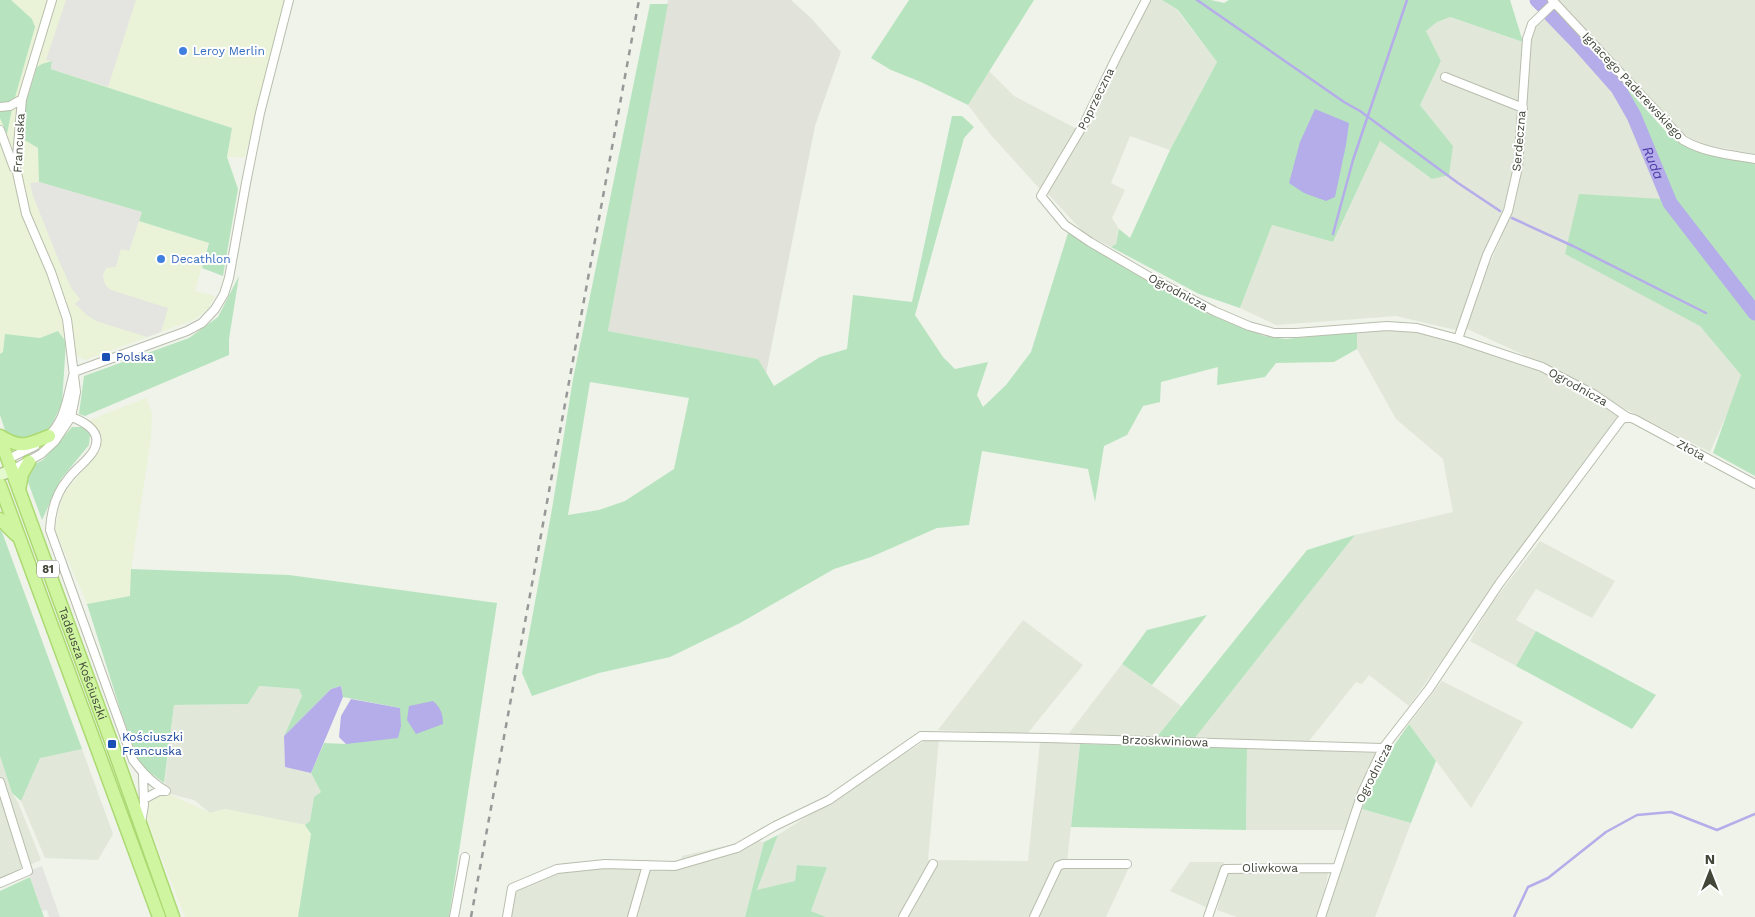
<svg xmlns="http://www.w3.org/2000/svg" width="1755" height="917" viewBox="0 0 1755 917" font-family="'Work Sans',sans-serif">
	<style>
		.residential { fill: #e1e7d9 }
		.commercial { fill: #eaf3d7 }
		.industrial { fill: #e1e3db }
		.green { fill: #b7e4bf; fill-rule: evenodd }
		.parking { fill: #e4e5e1 }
		.water { fill: #b5acea }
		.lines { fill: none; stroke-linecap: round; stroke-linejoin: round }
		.stream { stroke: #b5acea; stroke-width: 2.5 }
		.river { stroke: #b5acea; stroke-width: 15 }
		.minor-casing { stroke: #b8bead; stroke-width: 10 }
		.secondary-casing { stroke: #aec395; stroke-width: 14 }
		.primary-casing { stroke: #acd972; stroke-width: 15 }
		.minor { stroke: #fff; stroke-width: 8 }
		.secondary { stroke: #e4face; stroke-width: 11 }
		.primary { stroke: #cff5a1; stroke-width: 12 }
		.rail { stroke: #989898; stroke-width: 2.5; stroke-dasharray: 6 6; stroke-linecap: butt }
		.shop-dot { fill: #3f7fe0; stroke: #fff; stroke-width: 2 }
		.transit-dot { fill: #1a4fb4; stroke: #fff; stroke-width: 2 }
		.labels { text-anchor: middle; stroke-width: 4; stroke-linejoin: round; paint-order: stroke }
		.shield { fill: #fff; stroke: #7b7e74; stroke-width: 1 }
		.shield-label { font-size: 11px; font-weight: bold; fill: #424739 }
		.shop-label { font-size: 12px; fill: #366cbe; stroke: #fff; text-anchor: start }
		.street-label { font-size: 12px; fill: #424739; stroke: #fff }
		.transit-label { font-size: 12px; fill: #164399; stroke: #fff; text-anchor: start }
		.water-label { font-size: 14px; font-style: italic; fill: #4d3ba9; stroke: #fff }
	</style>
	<rect width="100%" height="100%" fill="#eff3ea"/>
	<!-- residential -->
	<path class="residential" d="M 1141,0 L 1162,0 L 1177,10 L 1217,62 L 1170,150 L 1130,136 L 1111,183 L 1125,190 L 1112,218 L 1119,229 L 1116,244 L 1111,247 L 1085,234 L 1049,195 L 1039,188 L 990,134 L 968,105 L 989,71 L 1014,96 L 1077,129 Z
		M 1556,0 L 1755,0 L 1755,154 L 1702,144 L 1684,134 Z
		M 1555,8 L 1623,106 L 1632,121 L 1662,199 L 1565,254 L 1700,325 L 1741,375 L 1733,401 L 1710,452 L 1625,409 L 1613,425 L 1613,428 L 1508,568 L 1409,706 L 1369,675 L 1362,684 L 1356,682 L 1309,741 L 1194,739 L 1355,535 L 1453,512 L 1443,459 L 1396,419 L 1357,349 L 1357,332 L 1386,330 L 1416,331 L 1520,362 L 1524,355 L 1463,327 L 1512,212 L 1522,164 L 1531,41 L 1534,26 Z
		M 1449,17 L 1523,42 L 1517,122 L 1515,169 L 1504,208 L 1456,330 L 1396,316 L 1276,325 L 1240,308 L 1272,225 L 1333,242 L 1380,141 L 1432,179 L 1453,146 L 1420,105 L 1441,61 L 1426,31 L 1437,22 Z
		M 1540,541 L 1615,581 L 1592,618 L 1536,589 L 1516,620 L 1536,631 L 1516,666 L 1470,641 L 1489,607 Z
		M 1023,620 L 1083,665 L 1027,734 L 938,730 Z
		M 1122,664 L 1181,706 L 1156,738 L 1067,736 Z
		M 1442,681 L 1523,722 L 1471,808 L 1409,724 Z
		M 258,686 L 299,689 L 302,696 L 284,736 L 285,767 L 311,773 L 321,792 L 314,797 L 310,821 L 305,825 L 225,809 L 210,813 L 194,800 L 167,793 L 164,788 L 174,705 L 248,704 Z
		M 939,739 L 928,860 L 1028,861 L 1040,742 L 1080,744 L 1067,862 L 1131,863 L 1106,917 L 826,917 L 811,911 L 827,867 L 798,865 L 795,881 L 757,891 L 778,835 L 926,740 L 938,741 Z
		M 1247,748 L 1377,753 L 1346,830 L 1246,830 Z
		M 82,749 L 113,834 L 98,860 L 45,858 L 21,801 L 40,757 Z
		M 0,756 L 12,793 L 18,802 L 41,860 L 0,878 Z
		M 1362,809 L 1411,823 L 1375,917 L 1325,917 Z
		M 751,840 L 764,842 L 745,917 L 637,917 L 650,871 L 679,870 L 682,856 Z
		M 1190,862 L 1224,862 L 1208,908 L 1170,891 Z
		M 590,867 L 643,868 L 628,917 L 508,917 L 512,888 L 553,872 Z
		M 1227,873 L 1328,873 L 1324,894 L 1316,917 L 1237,917 L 1217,910 Z"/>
	<!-- commercial -->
	<path class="commercial" d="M 0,0 L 284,0 L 245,157 L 227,157 L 232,128 L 51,69 L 52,61 L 37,67 L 26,102 L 38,148 L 142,212 L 139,221 L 208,243 L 195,291 L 215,296 L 208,309 L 196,319 L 85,360 L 75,355 L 58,331 L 0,354 Z
		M 146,398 L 152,412 L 151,438 L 131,569 L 131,596 L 87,604 L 55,530 L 62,497 L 73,482 L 101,450 L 101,433 L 90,420 Z
		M 167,793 L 210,813 L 225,809 L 305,825 L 311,834 L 298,917 L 185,917 L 147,820 L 147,803 Z"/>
	<!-- industrial -->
	<path class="industrial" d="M 668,0 L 791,0 L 811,18 L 841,52 L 815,126 L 766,374 L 758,359 L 608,331 Z"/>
	<!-- green -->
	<path class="green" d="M 0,0 L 11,0 L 32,19 L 35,27 L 14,101 L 9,104 L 0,103 Z
		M 909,0 L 1034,0 L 968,105 L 921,82 L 891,70 L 871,58 Z
		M 1162,0 L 1211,0 L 1224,3 L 1229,0 L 1510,0 L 1523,42 L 1450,17 L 1437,22 L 1426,31 L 1441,61 L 1420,105 L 1453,146 L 1449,175 L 1432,179 L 1380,141 L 1333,242 L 1272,225 L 1240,308 L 1199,294 L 1111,247 L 1116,244 L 1119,229 L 1130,238 L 1170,150 L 1217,62 L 1178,10 Z
		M 650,4 L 668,4 L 608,331 L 758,359 L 774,386 L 820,357 L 847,349 L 853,295 L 912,302 L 952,116 L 962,116 L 974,127 L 964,138 L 915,315 L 943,357 L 955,369 L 988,362 L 977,395 L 983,407 L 1006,385 L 1031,352 L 1068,233 L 1206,313 L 1264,336 L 1286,339 L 1357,332 L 1357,349 L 1334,362 L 1276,363 L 1265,377 L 1217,385 L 1218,367 L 1161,382 L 1160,402 L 1143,406 L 1127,435 L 1104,446 L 1095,502 L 1088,469 L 982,451 L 969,525 L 937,528 L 871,557 L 834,569 L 740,623 L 670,657 L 599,673 L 532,696 L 522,673 L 552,509 L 573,379 ZM 590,382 L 689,398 L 674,469 L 625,501 L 599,510 L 568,515 Z
		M 1555,8 L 1669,135 L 1682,145 L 1755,161 L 1755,476 L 1713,453 L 1741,375 L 1700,326 L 1565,254 L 1579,194 L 1662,199 L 1632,121 L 1623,106 Z
		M 52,61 L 51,69 L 232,128 L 227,157 L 238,189 L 223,276 L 202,268 L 209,243 L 139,221 L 141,212 L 39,182 L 38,148 L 23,139 L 26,102 L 37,67 L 42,64 Z
		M 12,109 L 7,134 L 0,118 L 0,111 Z
		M 239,276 L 229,339 L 229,355 L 85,416 L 79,414 L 84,376 L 189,338 L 218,317 Z
		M 58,331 L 66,342 L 62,403 L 49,431 L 24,441 L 6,433 L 0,415 L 0,354 L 3,352 L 5,334 L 40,338 Z
		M 72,427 L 82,427 L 90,434 L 89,445 L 61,479 L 42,520 L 28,482 L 31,466 L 43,460 Z
		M 0,530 L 2,532 L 82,749 L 40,758 L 21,801 L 12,793 L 0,756 Z
		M 1355,535 L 1194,739 L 1156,738 L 1307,550 Z
		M 131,569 L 289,575 L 497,603 L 449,917 L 298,917 L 311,834 L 305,825 L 310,821 L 314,797 L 321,792 L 311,773 L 324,743 L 346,744 L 400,708 L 343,697 L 341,686 L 331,689 L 284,736 L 302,696 L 299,689 L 259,686 L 248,704 L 174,705 L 164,783 L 140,765 L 121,712 L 87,604 L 130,596 Z
		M 1207,615 L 1152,685 L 1122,664 L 1147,630 Z
		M 1536,631 L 1656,695 L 1632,729 L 1516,666 Z
		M 1409,724 L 1436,761 L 1411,823 L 1362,809 L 1386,757 Z
		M 1080,744 L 1247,748 L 1246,830 L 1071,827 Z
		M 778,835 L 757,890 L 795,881 L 797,865 L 827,867 L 811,911 L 826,917 L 745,917 L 764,842 Z
		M 30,877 L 44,917 L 0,917 L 0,891 Z"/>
	<!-- parking -->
	<path class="parking" d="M 66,0 L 136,0 L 108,87 L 51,69 L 52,61 L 46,60 Z
		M 39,182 L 142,212 L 129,251 L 121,249 L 116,267 L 106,268 L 103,275 L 104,281 L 106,286 L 111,290 L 168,308 L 161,332 L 147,337 L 96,321 L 87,315 L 75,304 L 80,299 L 72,289 L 59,261 L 33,196 L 30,183 Z
		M 42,866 L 60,917 L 49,917 L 47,910 L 42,911 L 28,871 Z"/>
	<!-- water -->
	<path class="water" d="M 1315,109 L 1349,123 L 1346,145 L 1335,197 L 1326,201 L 1304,193 L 1289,183 L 1300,142 Z
		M 341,686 L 343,697 L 311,773 L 285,767 L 284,736 L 331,689 Z
		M 351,699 L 400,708 L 401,726 L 398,738 L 346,744 L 339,737 L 341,716 Z
		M 433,701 C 441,708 443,714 443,724 L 416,734 L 407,720 L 409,706 Z"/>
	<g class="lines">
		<!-- stream -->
		<path class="stream" d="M 1197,0 L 1344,102 L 1360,111 L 1458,183 L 1500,211
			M 1512,218 L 1573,246 L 1706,313
			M 1333,234 L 1353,160 L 1407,0
			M 1514,917 L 1528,887 L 1548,878 L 1606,832 L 1637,815 L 1671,812 L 1717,830 L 1755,814"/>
		<!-- river -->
		<g class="river">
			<path d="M 1537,0 L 1542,5"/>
			<path id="s1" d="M 1551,15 L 1579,44 L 1618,88 L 1634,116 L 1670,203 L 1755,313"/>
		</g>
		<!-- minor casing -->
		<g class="minor-casing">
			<path id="minor" d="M 1146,0 L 1117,56 L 1085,122 L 1041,196 L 1065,225 L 1090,242 L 1155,280 L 1214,311 L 1249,326 L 1274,333 L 1296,333 L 1387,326 L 1417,328 L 1458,339 L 1542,367 L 1595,395 L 1627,417 L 1634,419 L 1755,484
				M 1552,0 L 1683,140 C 1705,153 1731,155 1755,159
				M 1445,77 L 1523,108
				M 0,107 L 10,106 L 22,99
				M 0,130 L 14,168
				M 1458,339 L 1487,255 L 1508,211 L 1518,167 L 1527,39 L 1532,24 L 1554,3
				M 74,372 L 187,331 L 202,323 L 215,309 L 224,294 L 229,278 L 246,183 L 260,113 L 289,0
				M 64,414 C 78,419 105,429 94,450 C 88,461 75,469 68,479 C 56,493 51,511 50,530 L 133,760 C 143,774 152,783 166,791
				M 46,438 C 65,422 67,399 73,376
				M 8,459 L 35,446
				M 12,470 L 41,454 L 55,441 L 71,417 L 76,392 L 67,319 L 51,272 L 26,214 L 16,168 L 22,99 L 52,0
				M 0,782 L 28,871 L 0,883
				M 144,799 L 159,791 L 165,791
				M 141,823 L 144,805 L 143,775
				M 454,917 L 465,857
				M 507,917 L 512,888 L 557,869 L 605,864 L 675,866 L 737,848 L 775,826 L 829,800 L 921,736 L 1047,738 L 1383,748
				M 632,917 L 647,865
				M 903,917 L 933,864
				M 1034,917 L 1058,866 L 1063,864 L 1127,864
				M 1208,917 L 1225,869 L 1337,868
				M 1321,917 L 1362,793 L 1383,748 L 1429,689 L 1499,584 L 1621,420 L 1627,417"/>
		</g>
		<!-- secondary casing -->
		<g class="secondary-casing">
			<path id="secondary" d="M 0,475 L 12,470"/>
		</g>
		<!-- primary casing -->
		<g class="primary-casing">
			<g id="primary">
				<path d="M 0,436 C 21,449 27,445 49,436"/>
				<path id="s2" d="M 0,438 L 112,744 L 173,917"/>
				<path d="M 0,485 L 159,917"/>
				<path d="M 19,490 L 22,474 L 29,462"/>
				<path d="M 0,519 L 16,535"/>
			</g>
		</g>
		<!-- minor -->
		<use href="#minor" class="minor"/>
		<!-- secondary -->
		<use href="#secondary" class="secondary"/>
		<!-- primary -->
		<use href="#primary" class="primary"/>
		<!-- rail -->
		<path class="rail" d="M 471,917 L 639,0"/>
	</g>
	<!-- markers -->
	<g class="shop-dot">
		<circle cx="183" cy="51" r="5"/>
		<circle cx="161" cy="259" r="5"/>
	</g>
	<g class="transit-dot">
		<rect x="101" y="352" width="10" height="10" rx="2.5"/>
		<rect x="107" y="739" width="10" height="10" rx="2.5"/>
	</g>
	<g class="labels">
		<!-- shield labels -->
		<rect class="shield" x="37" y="560.5" width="22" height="17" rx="4"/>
		<g class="shield-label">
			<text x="48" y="573">81</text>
		</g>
		<!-- shop labels -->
		<g class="shop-label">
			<text x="193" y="55">Leroy Merlin</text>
			<text x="171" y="263">Decathlon</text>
		</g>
		<!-- street labels -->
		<g class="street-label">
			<text transform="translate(1633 86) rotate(47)" y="4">Ignacego Paderewskiego</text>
			<text transform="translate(1096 99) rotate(-64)" y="4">Poprzeczna</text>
			<text transform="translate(1519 141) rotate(-85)" y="4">Serdeczna</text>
			<text transform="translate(19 143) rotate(-87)" y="4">Francuska</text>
			<text transform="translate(1178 292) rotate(28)" y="4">Ogrodnicza</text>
			<text transform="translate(1578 387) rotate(29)" y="4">Ogrodnicza</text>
			<text transform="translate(1691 450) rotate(28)" y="4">Złota</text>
			<text dy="4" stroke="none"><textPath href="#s2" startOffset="240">Tadeusza Kościuszki</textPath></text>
			<text transform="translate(1165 741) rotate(2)" y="4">Brzoskwiniowa</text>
			<text transform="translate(1374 773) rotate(-63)" y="4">Ogrodnicza</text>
			<text x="1270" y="872">Oliwkowa</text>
		</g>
		<!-- transit labels -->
		<g class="transit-label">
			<text x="116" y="361">Polska</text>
			<text x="122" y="741">Kościuszki<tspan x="122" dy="14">Francuska</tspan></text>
		</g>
		<!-- water labels -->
		<g class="water-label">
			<text dy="5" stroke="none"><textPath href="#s1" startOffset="182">Ruda</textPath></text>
		</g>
	</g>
	<!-- north arrow -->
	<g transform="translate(1710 872)" stroke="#ffffff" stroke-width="4" paint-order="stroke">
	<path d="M0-4L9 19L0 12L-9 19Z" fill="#424739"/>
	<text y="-8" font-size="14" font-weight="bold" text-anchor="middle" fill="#424739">N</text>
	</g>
</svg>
